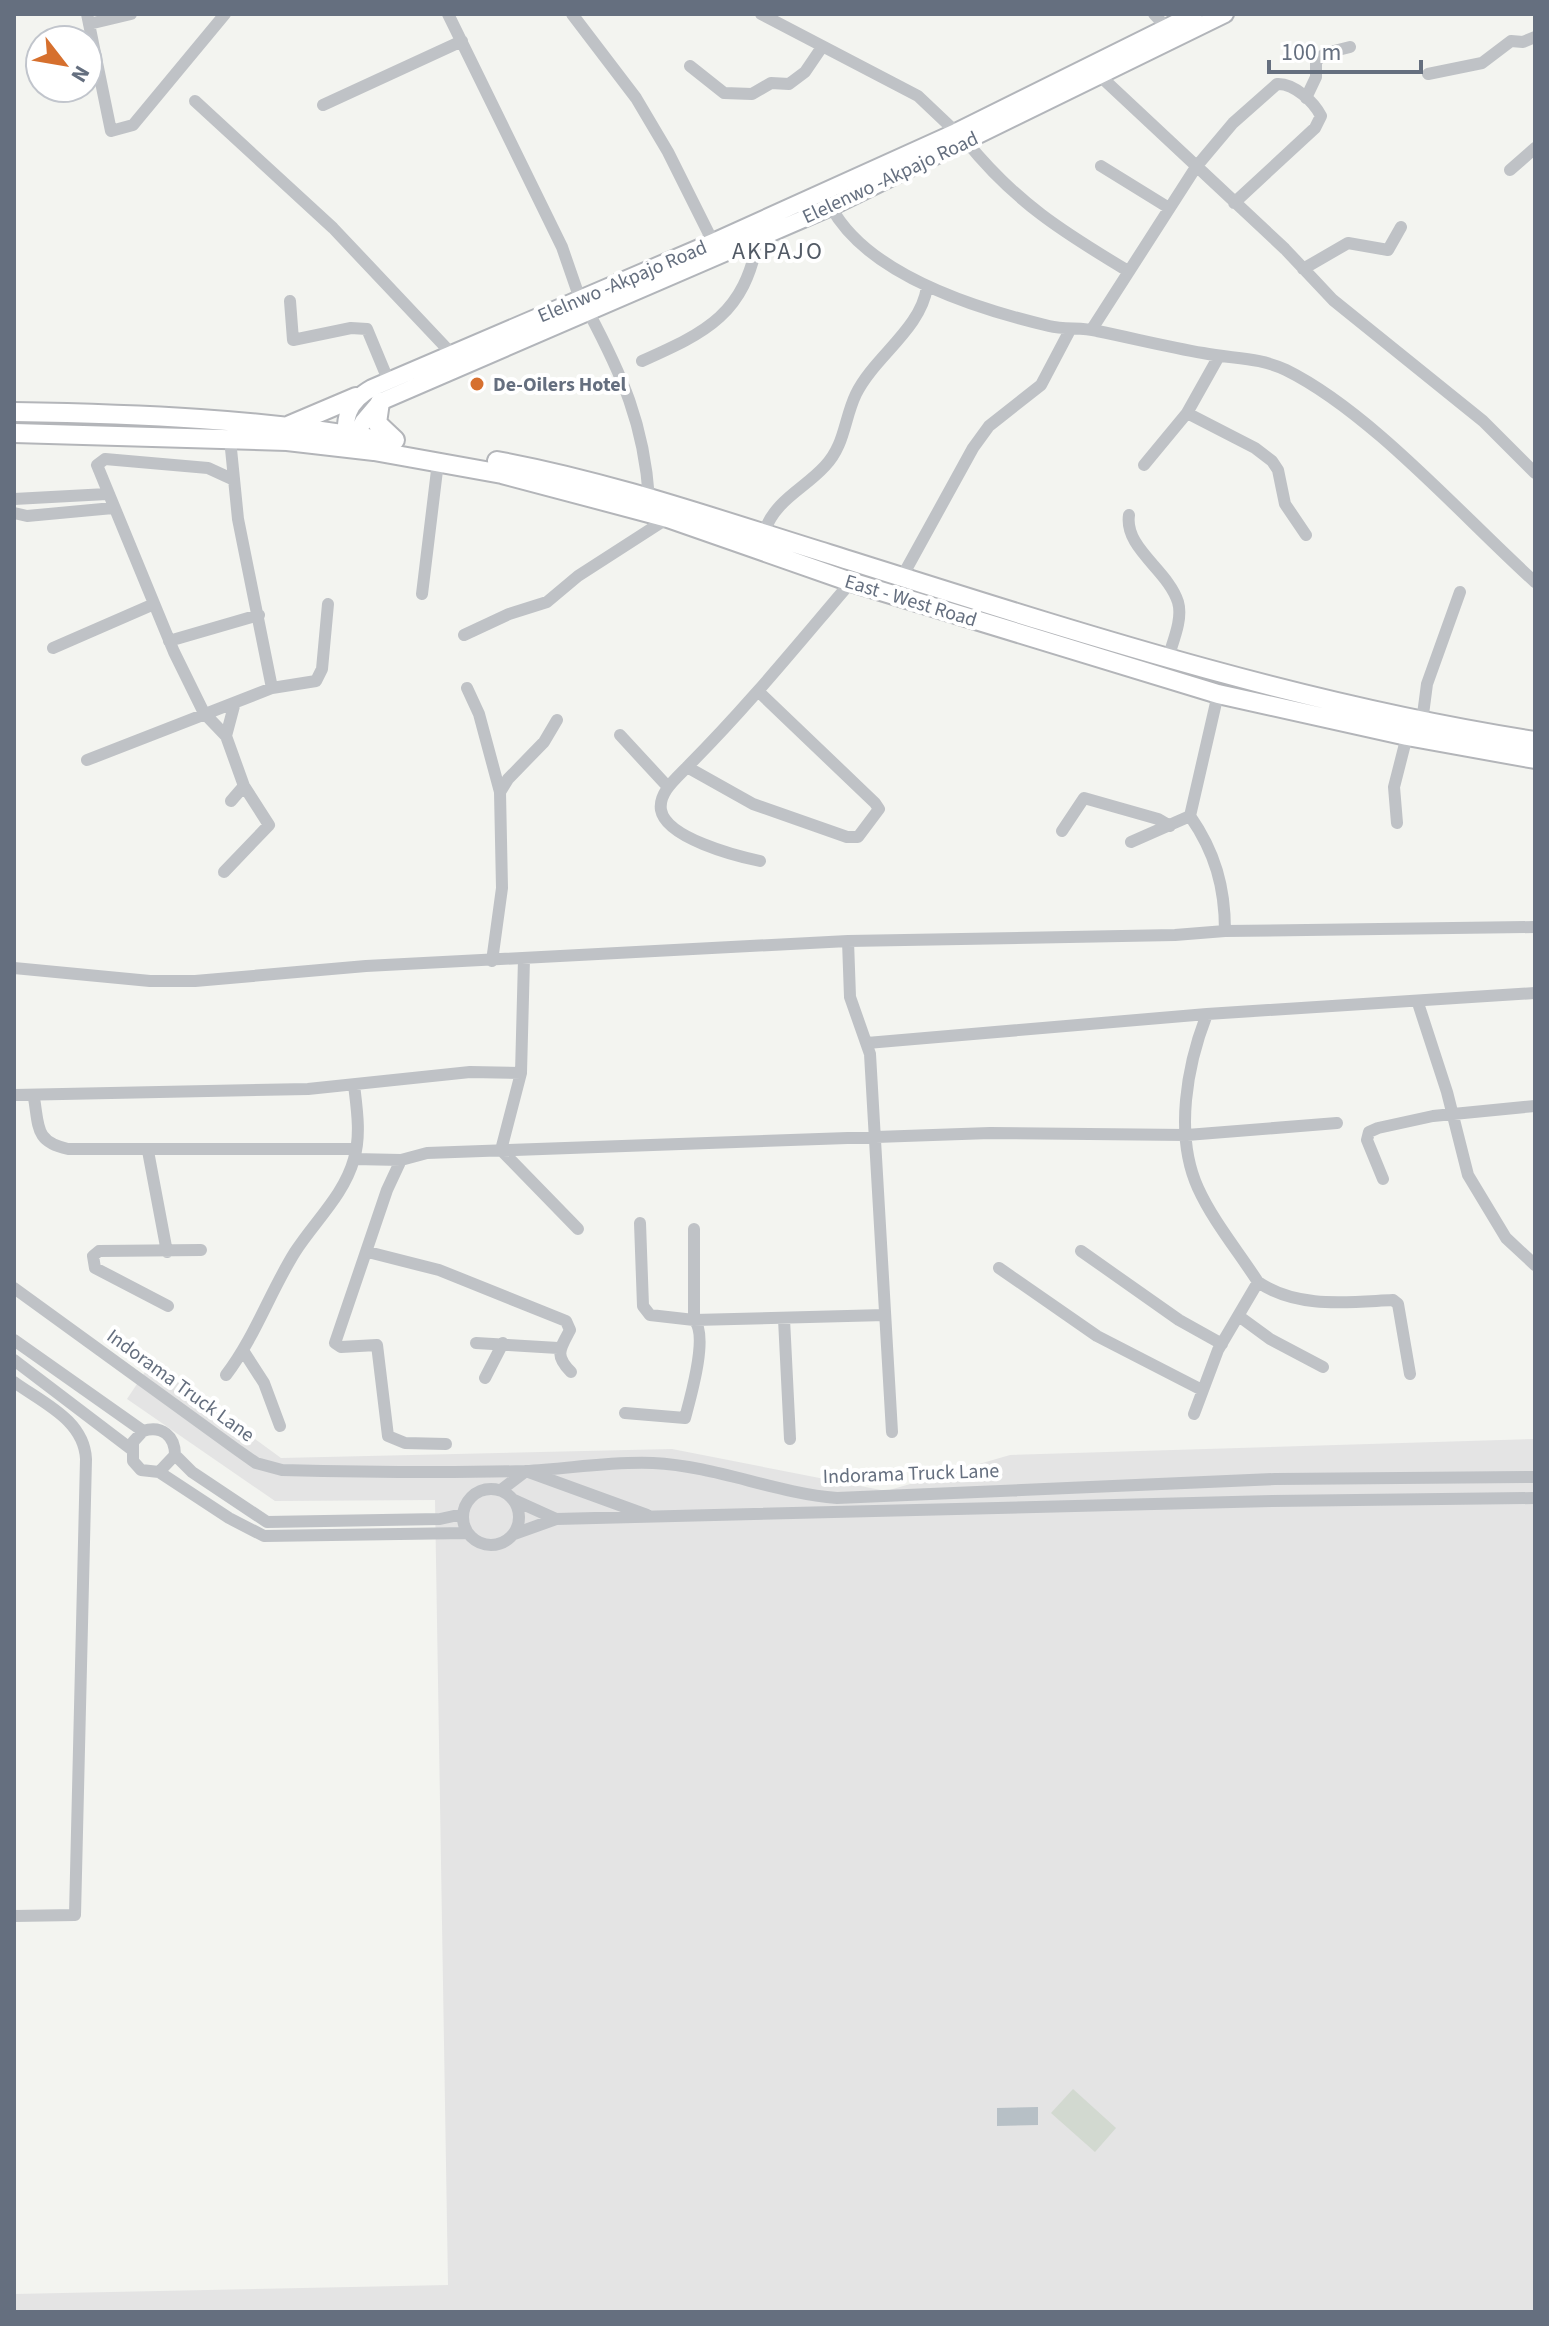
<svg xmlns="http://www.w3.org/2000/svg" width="1549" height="2326" viewBox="0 0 1549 2326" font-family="'Source Sans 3',sans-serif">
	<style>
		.built { fill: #e4e4e4 }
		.green { fill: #d2d9d0 }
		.water { fill: #b7c0c6 }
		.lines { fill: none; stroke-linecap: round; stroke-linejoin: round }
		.secondary-casing { stroke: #b2b5ba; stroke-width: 20 }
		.primary-casing { stroke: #b3b5b9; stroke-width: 22 }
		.street { stroke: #bfc2c6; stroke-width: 12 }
		.secondary { stroke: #fff; stroke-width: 16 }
		.primary { stroke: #fff; stroke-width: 18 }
		.poi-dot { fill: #d6702e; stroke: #fff; stroke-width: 3 }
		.labels { text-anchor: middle; stroke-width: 8; stroke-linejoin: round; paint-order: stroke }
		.street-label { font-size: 20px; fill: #656f7f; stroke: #fff }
		.poi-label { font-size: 20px; font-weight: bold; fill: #656f7f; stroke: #fff; text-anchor: start }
		.quarter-label { font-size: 24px; letter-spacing: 2px; fill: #525a65; stroke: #fff }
	</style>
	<rect width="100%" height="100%" fill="#f3f4f0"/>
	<!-- built -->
	<path class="built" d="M 151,1363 L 281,1458 L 672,1449 L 886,1491 L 1010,1455 L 1535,1439 L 1535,2312 L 14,2312 L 14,2294 L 448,2285 L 435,1500 L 275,1501 L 127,1399 Z"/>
	<!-- green -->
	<path class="green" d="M 1073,2089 L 1116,2128 L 1095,2152 L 1051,2113 Z"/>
	<!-- water -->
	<path class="water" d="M 1038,2107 L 1038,2125 L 997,2126 L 997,2108 Z"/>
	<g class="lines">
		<!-- secondary casing -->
		<g class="secondary-casing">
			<path id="secondary" d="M 352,446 L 363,422 L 380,402 L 831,207 L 1225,14
				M 347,447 C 343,419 347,402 372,388 L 713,242 L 956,132 L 1194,14"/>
		</g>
		<!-- primary casing -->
		<g class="primary-casing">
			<path id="primary" d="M 380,402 L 377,423 L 395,440
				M 14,412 C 139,414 262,419 385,441
				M 290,425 L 356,397
				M 14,433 L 287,441 L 374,451 L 502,474 L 668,518 L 851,582 L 1218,694 L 1407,736 L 1535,759
				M 497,461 C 611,482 719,520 829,554 C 1061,627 1294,704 1535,741"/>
		</g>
		<!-- street -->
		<path class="street" d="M 87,14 L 111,131 L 133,125 L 225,14
			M 448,14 L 562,247 L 580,299
			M 572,14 L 636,98 L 668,152 L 713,242
			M 761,14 L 918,96 L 956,132
			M 1154,14 L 1167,28
			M 89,24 L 131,14
			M 690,66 L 724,93 L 752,94 L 771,83 L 789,84 L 805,72 L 822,47
			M 1428,74 L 1482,63 L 1511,41 L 1523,42 L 1535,37
			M 1099,75 L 1285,249 L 1333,300 L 1483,421 L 1535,473
			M 1306,98 L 1316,77 L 1316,61 L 1326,53 L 1350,47
			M 195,101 L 333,228 L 452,354
			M 323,105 L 462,41
			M 966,141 C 1015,202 1063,232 1128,271
			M 1101,166 L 1169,208
			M 1510,170 L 1535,148
			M 831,207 C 868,275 977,309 1049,326 C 1065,330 1081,327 1097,331 C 1132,338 1168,347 1203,353 C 1232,359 1259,357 1286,370 C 1371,412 1463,517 1535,582
			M 1303,269 L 1348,243 L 1388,250 L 1401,227
			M 290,301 L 293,340 L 351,328 L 367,329 L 389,382
			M 588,311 C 622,375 644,424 649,498
			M 1092,329 L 1196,167 L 1233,123 L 1277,84 C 1294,83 1314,102 1321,116 L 1315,128 L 1234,203
			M 642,361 C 707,332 745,314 758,238
			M 1187,413 L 1255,448 L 1272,461 L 1278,470 L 1285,504 L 1306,535
			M 230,439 L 238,519 L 272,688
			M 1144,465 L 1187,413 L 1219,356
			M 14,499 L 107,494
			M 14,513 L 27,516 L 113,508
			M 1129,515 C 1124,548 1168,570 1178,602 C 1183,619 1173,641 1168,658
			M 764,532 C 776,499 803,490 825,466 C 845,445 844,419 856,394 C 874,357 921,329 927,287
			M 902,577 L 973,448 L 989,426 L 1041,385 L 1070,330
			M 422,594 L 438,462
			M 464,635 L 509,614 L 547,602 L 578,576 L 668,518
			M 169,641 L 259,615
			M 53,648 L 154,604
			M 467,688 L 479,714 L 500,792
			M 1218,694 L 1190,816 C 1215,852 1225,887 1225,931
			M 1422,722 L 1427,684 L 1460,592
			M 620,735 L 668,787
			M 226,736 L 204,713 L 174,652 L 97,465 L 105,459 L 208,468 L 232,479
			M 87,760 L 272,688 L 316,681 L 322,669 L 328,604
			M 687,767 L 753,804 L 847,837 L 858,837 L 879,809 L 875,803 L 759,692
			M 231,801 L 244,786 L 226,736 L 234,706
			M 1397,823 L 1394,787 L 1407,736
			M 1062,831 L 1084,798 L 1158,819 L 1170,826
			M 1131,842 L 1190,816
			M 760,861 C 736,856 666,838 661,810 C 658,792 678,777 689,765 C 747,707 798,644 851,582
			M 224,872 L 269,825 L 244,786
			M 848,941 L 850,997 L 870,1054 L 892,1432
			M 492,961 L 502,888 L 500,792 L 508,779 L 544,742 L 557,720
			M 14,968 L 150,981 L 195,981 L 366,966 L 848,941 L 1175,935 L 1225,931 L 1535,927
			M 1418,1003 L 1447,1092 L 1468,1175 L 1506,1238 L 1535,1265
			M 1207,1014 C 1187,1065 1174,1135 1198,1188 C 1213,1221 1238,1251 1258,1282 C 1297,1309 1348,1302 1393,1300 L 1398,1304 L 1410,1374
			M 867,1043 L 1207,1014 L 1535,993
			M 14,1095 L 308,1089 L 470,1072 L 521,1073
			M 34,1098 C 39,1127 35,1142 68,1149 L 356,1149
			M 501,1150 L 521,1073 L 524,959
			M 501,1150 L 578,1229
			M 148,1151 L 167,1252
			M 354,1159 L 401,1160 L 427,1153 L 990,1133 L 1187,1135 L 1337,1123
			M 401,1160 L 387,1190 L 335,1343 L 341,1347 L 377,1345 L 388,1436 L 405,1443 L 446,1444
			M 1383,1179 L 1367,1140 L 1369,1132 L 1378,1128 L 1433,1116 L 1535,1106
			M 640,1223 L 643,1306 L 650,1315 L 694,1320 L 885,1315
			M 1081,1251 L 1179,1320 L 1222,1344
			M 368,1252 L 439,1270 L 566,1321 L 570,1330 C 560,1349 554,1355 571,1372
			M 999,1268 L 1097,1336 L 1202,1390
			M 14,1288 L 236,1449 L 256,1463 L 282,1470 C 363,1472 445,1473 525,1471 C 567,1469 611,1461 653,1463 C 716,1466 775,1493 837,1498 L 1275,1479 L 1535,1477
			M 168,1306 L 95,1268 L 93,1256 L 99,1251 L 201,1250
			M 1240,1317 L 1270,1339 L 1323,1367
			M 784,1319 L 790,1439
			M 14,1340 L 143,1431 C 162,1425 175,1436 175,1455 L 159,1472 L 141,1470 L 133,1461 L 133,1442 L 143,1431
			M 476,1343 L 558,1348
			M 244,1352 L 264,1383 L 280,1426
			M 14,1360 L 131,1449
			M 226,1375 C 255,1337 270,1292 295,1252 C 315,1221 344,1195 354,1159 C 361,1135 357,1110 354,1085
			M 485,1378 L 503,1343
			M 14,1382 C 43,1403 84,1420 86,1459 L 75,1915 L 14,1916
			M 625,1413 L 685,1418 C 690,1399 709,1335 694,1320 L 694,1229
			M 1194,1414 L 1218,1350 L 1258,1282
			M 175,1455 L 192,1472 L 267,1522 L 440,1519 L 463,1514
			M 159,1472 L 229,1518 L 264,1536 L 467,1533
			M463 1517a28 28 0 1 1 56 0a28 28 0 1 1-56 0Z
			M 501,1490 L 526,1471 L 647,1515
			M 514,1500 L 556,1519
			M 514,1534 L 556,1519 L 1272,1501 L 1535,1498"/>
		<!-- secondary -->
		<use href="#secondary" class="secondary"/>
		<!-- primary -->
		<use href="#primary" class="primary"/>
	</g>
	<!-- markers -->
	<circle class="poi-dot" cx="477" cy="384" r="8"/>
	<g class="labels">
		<!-- street labels -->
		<g class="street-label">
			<text transform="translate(890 177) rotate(-25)" y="7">Elelenwo -Akpajo Road</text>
			<text transform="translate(622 281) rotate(-23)" y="7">Elelnwo -Akpajo Road</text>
			<text transform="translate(911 600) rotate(17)" y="7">East - West Road</text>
			<text transform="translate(181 1385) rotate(36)" y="7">Indorama Truck Lane</text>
			<text transform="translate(911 1473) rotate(-2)" y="7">Indorama Truck Lane</text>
		</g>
		<!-- poi labels -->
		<g class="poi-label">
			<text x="493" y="391">De-Oilers Hotel</text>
		</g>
		<!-- quarter labels -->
		<g class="quarter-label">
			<text x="778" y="259">AKPAJO</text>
		</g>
	</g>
	<!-- border -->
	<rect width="1549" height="2326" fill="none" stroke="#656f7f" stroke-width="32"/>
	<!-- north arrow -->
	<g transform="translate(64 64) rotate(121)"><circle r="38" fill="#ffffff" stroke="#c1c5cc" stroke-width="2"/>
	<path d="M0-6L14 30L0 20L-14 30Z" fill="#d6702e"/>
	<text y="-12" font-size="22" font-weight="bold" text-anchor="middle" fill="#656f7f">N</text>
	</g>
	<!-- scale -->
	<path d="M1269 60v12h152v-12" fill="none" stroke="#656f7f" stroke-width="4"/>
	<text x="1281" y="60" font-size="24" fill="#656f7f" stroke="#ffffff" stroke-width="6" paint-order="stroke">100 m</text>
</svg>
